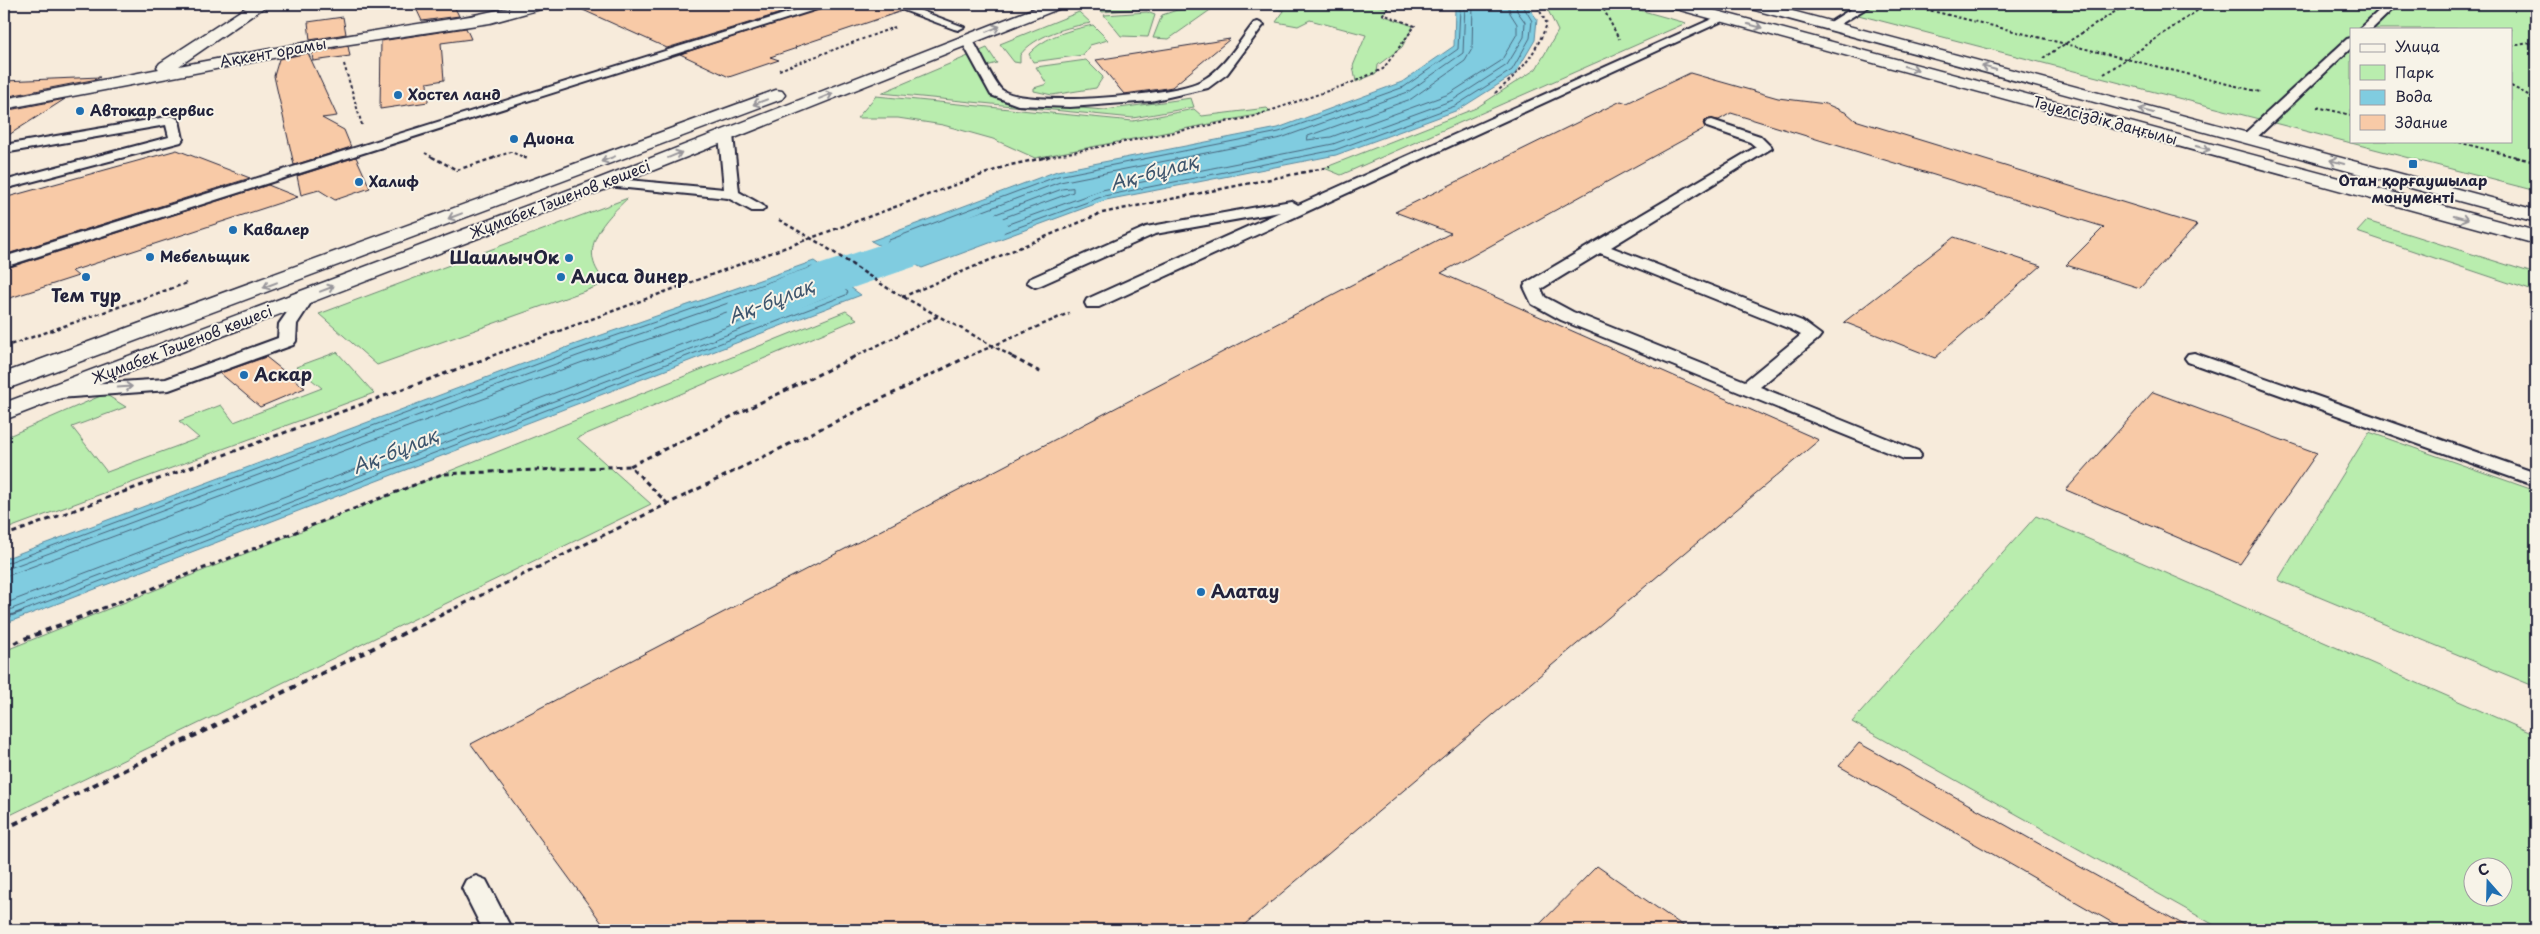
<svg xmlns="http://www.w3.org/2000/svg" width="2540" height="934" viewBox="0 0 2540 934" font-family="'Playpen Sans',sans-serif">
	<style>
		.green { fill: #b9edae; stroke: #6e8874; fill-rule: evenodd }
		.water { fill: #80cce0; stroke: #5a889e }
		.lines { fill: none; stroke-linecap: round; stroke-linejoin: round }
		.shore-far1 { stroke: #48667d; stroke-width: 1 }
		.shore { stroke: #48667d; stroke-width: 2 }
		.river { fill: #80cce0; fill-rule: evenodd }
		.building { fill: #f8caa7; stroke: #22223b }
		.lane-casing { stroke: #22223b; stroke-width: 4 }
		.street-casing { stroke: #22223b; stroke-width: 3 }
		.secondary-casing { stroke: #22223b; stroke-width: 3 }
		.primary-casing { stroke: #22223b; stroke-width: 3 }
		.path-far3 { stroke: #22223b; stroke-width: 2; stroke-dasharray: 3 2.5; stroke-linecap: butt }
		.path-far2 { stroke: #22223b; stroke-width: 2.5; stroke-dasharray: 4 3; stroke-linecap: butt }
		.path-far1 { stroke: #22223b; stroke-width: 3; stroke-dasharray: 5 4; stroke-linecap: butt }
		.path { stroke: #22223b; stroke-width: 4; stroke-dasharray: 6 5; stroke-linecap: butt }
		.lane { fill: #f7f3e8; fill-rule: evenodd }
		.street { fill: #f7f3e8; fill-rule: evenodd }
		.secondary { fill: #f7f3e8; fill-rule: evenodd }
		.primary { fill: #f7f3e8; fill-rule: evenodd }
		.oneway { stroke: #97959a }
		.poi-dot { fill: #1f6fb2; stroke: #f7f3e8; stroke-width: 2 }
		.labels { text-anchor: middle; stroke-width: 4; stroke-linejoin: round; paint-order: stroke }
		.far-street-label { font-size: 15px; fill: #22223b; stroke: #f7f3e8 }
		.far-poi-label { font-size: 15px; font-weight: bold; fill: #22223b; stroke: #f7f3e8; text-anchor: start }
		.poi-label { font-size: 18px; font-weight: bold; fill: #22223b; stroke: #f7f3e8; text-anchor: start }
		.water-label { font-size: 19px; font-style: italic; fill: #3e556d; stroke: #f7f3e8 }
	</style>
	<rect width="100%" height="100%" fill="#f7ebdb"/>
	<filter id="ink" filterUnits="userSpaceOnUse"><feTurbulence type="fractalNoise" baseFrequency=".02" numOctaves="2"/><feDisplacementMap in="SourceGraphic" scale="10" xChannelSelector="R" yChannelSelector="G"/><feConvolveMatrix kernelMatrix="1 2 1 2 8 2 1 2 1" color-interpolation-filters="sRGB"/></filter>
	<g filter="url(#ink)">
		<!-- green -->
		<path class="green" d="M 1117,4 L 1157,4 L 1142,9 L 1102,12 L 1101,10 Z
			M 1258,4 L 1371,4 L 1388,8 L 1382,15 L 1413,26 L 1402,47 L 1378,65 L 1377,73 L 1356,82 L 1353,66 L 1366,35 L 1310,20 L 1298,26 L 1276,22 L 1284,11 Z
			M 1545,4 L 1618,4 L 1686,23 L 1341,175 L 1324,168 L 1476,108 L 1536,69 L 1558,31 Z
			M 1816,4 L 2536,4 L 2536,191 ZM 2351,29 L 2511,29 L 2511,141 L 2351,141 Z
			M 1216,6 L 1169,39 L 1153,38 L 1162,15 L 1177,10 Z
			M 1079,12 L 1091,23 C 1068,27 1035,35 1020,55 L 1020,63 L 1014,62 L 1000,44 Z
			M 1147,12 L 1155,15 L 1148,37 L 1121,36 L 1104,15 Z
			M 1093,25 L 1108,40 L 1090,45 L 1083,55 L 1033,62 L 1029,54 C 1045,36 1070,30 1093,25 Z
			M 987,48 L 997,63 L 980,68 L 1004,102 L 1105,110 L 1191,98 L 1194,107 L 1133,118 L 881,93 Z
			M 1086,60 L 1103,77 L 1096,88 L 1052,95 L 1034,91 L 1034,88 L 1047,84 L 1036,67 Z
			M 876,96 L 1133,121 L 1194,109 L 1202,116 L 1267,108 L 1271,112 L 1035,158 L 993,139 L 943,125 L 898,118 L 857,118 Z
			M 628,198 C 602,222 575,251 607,283 L 377,365 L 319,314 Z
			M 2367,221 L 2536,274 L 2536,292 L 2357,232 Z
			M 846,311 L 857,319 L 577,438 L 651,504 L 4,818 L 4,651 Z
			M 337,352 L 374,393 L 4,530 L 4,438 L 105,394 L 126,407 L 72,427 L 107,472 L 199,438 L 179,421 L 221,405 L 234,422 L 322,388 L 296,367 Z
			M 2369,432 L 2536,491 L 2536,687 L 2278,580 Z
			M 2036,516 L 2536,735 L 2536,930 L 2223,930 L 1852,722 ZM 2472,866 L 2502,866 L 2502,896 L 2472,896 Z"/>
		<!-- water -->
		<path class="water" d="M 1444,4 L 1526,4 L 1537,19 L 1535,40 L 1515,74 L 1458,110 L 1336,155 L 1106,200 L 922,268 L 871,241 L 1057,171 L 1278,128 L 1402,82 L 1454,46 L 1455,8 Z
			M 814,261 L 861,295 L 4,624 L 4,559 L 573,345 Z"/>
		<g class="lines">
			<!-- shore-far1 -->
			<path class="shore-far1" d="M 1458,4 L 1460,9 L 1458,49 L 1404,87 L 1279,132 L 1058,176 L 889,240 L 887,243 L 923,262 L 1104,196 L 1335,150 L 1455,106 L 1512,70 L 1530,38 L 1532,21 L 1522,4
				M 1465,4 L 1463,53 L 1408,92 L 1281,138 L 1060,182 L 904,241 L 903,244 L 923,255 L 1102,190 L 1333,144 L 1453,100 L 1507,65 L 1524,37 L 1525,22 L 1517,11 L 1516,4
				M 1473,4 L 1472,49 L 1465,61 L 1411,99 L 1308,136 L 1307,140 L 1331,137 L 1449,94 L 1501,61 L 1517,34 L 1517,24 L 1510,13 L 1508,4
				M 1073,188 L 1073,192 L 924,247 L 921,245 L 922,242 L 1062,189 Z
				M 4,564 L 575,350 L 812,267 L 848,292 L 846,295 L 20,612
				M 4,570 L 577,356 L 811,274 L 835,290 L 833,294 L 4,612
				M 4,577 L 580,363 L 810,283 L 819,288 L 818,292 L 4,604"/>
			<!-- shore -->
			<path class="shore" d="M 4,612 L 7,611
				M 4,618 L 23,611"/>
			<!-- river -->
			<path class="river" d="M 983,211 L 1001,215 L 1008,226 L 1001,237 L 826,297 L 771,320 L 752,325 L 733,320 L 724,308 L 733,296 L 788,275 Z"/>
		</g>
		<!-- building -->
		<path class="building" d="M 414,4 L 453,4 L 459,16 L 422,21 Z
			M 631,4 L 810,4 L 667,48 L 583,10 Z
			M 835,4 L 885,4 L 902,11 L 795,47 L 797,48 L 770,57 L 779,60 L 729,77 L 680,54 Z
			M 343,17 L 346,34 L 310,40 L 308,22 Z
			M 466,28 L 471,39 L 441,43 L 444,80 L 427,83 L 428,102 L 380,109 L 381,41 Z
			M 1230,39 L 1172,87 L 1161,89 L 1124,94 L 1096,60 Z
			M 348,46 L 350,56 L 313,61 L 312,53 Z
			M 308,53 L 337,116 L 322,118 L 344,130 L 351,147 L 294,165 L 274,76 L 279,59 Z
			M 1690,73 L 1778,98 L 1826,104 L 1847,113 L 1855,120 L 2197,225 L 2140,288 L 2066,265 L 2104,227 L 1731,113 L 1719,120 L 1707,119 L 1703,123 L 1705,128 L 1441,273 L 1819,440 L 1238,930 L 607,930 L 471,744 L 1451,233 L 1395,212 L 1621,101 L 1627,103 Z
			M 100,77 L 97,79 L 4,97 L 4,81 Z
			M 65,99 L 4,138 L 4,111 Z
			M 177,150 L 250,178 L 4,255 L 4,198 Z
			M 356,157 L 370,188 L 335,200 L 319,190 L 301,195 L 297,176 Z
			M 268,185 L 298,197 L 72,271 L 78,276 L 4,300 L 4,269 Z
			M 1954,237 L 2041,266 L 1935,358 L 1844,322 Z
			M 266,357 L 305,388 L 260,407 L 220,373 Z
			M 2153,392 L 2317,453 L 2240,564 L 2066,490 Z
			M 1859,743 L 2193,930 L 2125,930 L 1839,766 Z
			M 1597,866 L 1689,930 L 1534,930 Z"/>
		<g class="lines">
			<!-- lane casing -->
			<g class="lane-casing">
				<path id="lane" d="M 816,4 L 833,4 L 4,267 L 4,257 Z
					M 887,4 L 903,4 L 964,27 L 958,30 L 954,29 Z
					M 1859,4 L 1873,4 L 1834,28 L 1826,28 L 1824,26 Z
					M 2386,4 L 2398,4 L 2372,29 L 2359,29 Z
					M 1723,14 L 1729,17 L 1727,19 L 1099,307 L 1087,307 L 1085,303 L 1087,299 L 1280,212 L 1155,234 L 1041,285 L 1035,287 L 1027,282 L 1029,279 L 1146,227 L 1291,201 L 1298,205 Z
					M 1258,22 L 1264,25 L 1262,27 L 1227,74 L 1208,88 L 1151,101 L 1070,107 L 1018,105 L 991,95 L 961,40 L 963,37 L 971,37 C 978,48 994,84 1002,90 C 1026,108 1173,96 1201,81 C 1224,69 1238,43 1254,23 Z
					M 2351,38 L 2351,48 L 2253,141 L 2243,141 L 2241,138 L 2243,135 L 2347,39 Z
					M 172,116 L 179,120 L 183,139 L 181,142 L 4,189 L 4,181 L 169,137 L 166,125 L 4,153 L 4,145 Z
					M 1712,120 L 1760,136 L 1772,148 L 1611,247 L 1802,321 L 1821,335 L 1818,339 L 1760,387 L 1918,451 L 1921,455 L 1918,459 L 1904,459 L 1561,320 L 1532,304 L 1524,287 L 1526,283 L 1756,147 L 1750,142 L 1707,127 L 1705,124 L 1707,121 ZM 1600,253 L 1790,329 L 1801,335 L 1745,381 L 1573,312 L 1545,297 L 1541,289 Z
					M 726,131 L 733,135 L 739,192 L 762,205 L 765,208 L 762,211 L 752,211 L 728,198 L 607,186 L 600,182 L 607,178 L 724,189 L 719,135 Z
					M 306,293 L 312,294 L 314,298 L 297,324 L 296,341 L 293,345 L 169,390 L 59,398 L 52,396 L 50,392 L 52,388 L 59,386 L 166,379 L 278,338 L 279,324 L 300,294 Z
					M 2194,353 L 2536,473 L 2536,486 L 2188,362 L 2185,358 L 2188,354 Z
					M 476,876 L 486,880 L 512,930 L 483,930 L 462,888 L 466,880 Z"/>
			</g>
			<!-- street casing -->
			<g class="street-casing">
				<path id="street" d="M 251,4 L 269,4 L 179,66 C 272,48 364,32 457,18 C 488,14 520,2 551,4 L 548,7 L 490,23 L 337,46 L 4,109 L 4,99 L 159,69 L 157,67 L 160,63 Z"/>
			</g>
			<!-- secondary casing -->
			<g class="secondary-casing">
				<path id="secondary" d="M 1666,4 L 1691,4 L 2536,231 L 2536,244 L 1669,7 Z
					M 1741,4 L 1766,4 L 2536,210 L 2536,222 L 1744,7 Z"/>
			</g>
			<!-- primary casing -->
			<g class="primary-casing">
				<path id="primary" d="M 1045,4 L 1066,4 L 1063,7 L 614,186 L 4,420 L 4,403 L 600,178 Z
					M 776,90 L 782,91 L 785,95 L 782,99 L 4,390 L 4,373 Z"/>
			</g>
			<!-- path-far3 -->
			<path class="path-far3" d="M 1601,4 L 1619,39
				M 1630,4 L 1649,9
				M 1904,4 L 2260,92
				M 2511,46 L 2536,42
				M 2043,58 L 2127,4
				M 344,64 L 362,125
				M 779,70 L 895,27
				M 2104,74 L 2207,4
				M 2511,86 L 2536,99
				M 1495,93 C 1522,71 1534,56 1547,24 L 1536,4
				M 2317,107 L 2351,115
				M 2454,141 L 2520,158
				M 425,153 L 434,158
				M 493,158 L 511,152 L 526,158
				M 1042,158 L 1252,117 L 1351,83 L 1383,69 L 1415,26 L 1383,14 L 1390,6 L 1379,4"/>
			<!-- path-far2 -->
			<path class="path-far2" d="M 432,157 L 457,170 L 497,157
				M 523,157 L 528,159
				M 2515,157 L 2536,162
				M 779,220 L 821,244 L 889,289 L 1015,358
				M 902,297 L 1102,213 L 1330,167
				M 4,347 L 187,283
				M 486,358 L 1006,166 L 1048,157
				M 852,358 L 938,316
				M 965,358 L 1069,313"/>
			<!-- path-far1 -->
			<path class="path-far1" d="M 1012,357 L 1042,373
				M 668,504 L 630,466 L 854,357
				M 4,536 L 490,357
				M 93,612 L 442,474 L 630,466
				M 447,612 L 967,357"/>
			<!-- path -->
			<path class="path" d="M 4,647 L 96,611
				M 4,829 L 449,611"/>
			<!-- lane -->
			<use href="#lane" class="lane"/>
			<!-- street -->
			<use href="#street" class="street"/>
			<!-- secondary -->
			<use href="#secondary" class="secondary"/>
			<!-- primary -->
			<use href="#primary" class="primary"/>
		</g>
		<!-- one-way arrows -->
		<defs><path id="oneway-shaft" d="M-6 0H5M1.5-3L5.5 0L1.5 3" fill="none" stroke-width="1.6" stroke-linecap="round" stroke-linejoin="round" transform="scale(1.25)"/></defs>
		<g class="oneway">
			<use href="#oneway-shaft" transform="translate(1755 26) rotate(15)"/>
			<use href="#oneway-shaft" transform="translate(993 29) rotate(-22)"/>
			<use href="#oneway-shaft" transform="translate(1911 68) rotate(15)"/>
			<use href="#oneway-shaft" transform="translate(1989 68) rotate(-165)"/>
			<use href="#oneway-shaft" transform="translate(826 96) rotate(-22)"/>
			<use href="#oneway-shaft" transform="translate(760 102) rotate(159)"/>
			<use href="#oneway-shaft" transform="translate(2146 111) rotate(-165)"/>
			<use href="#oneway-shaft" transform="translate(2203 148) rotate(15)"/>
			<use href="#oneway-shaft" transform="translate(675 155) rotate(-22)"/>
			<use href="#oneway-shaft" transform="translate(608 159) rotate(159)"/>
			<use href="#oneway-shaft" transform="translate(2337 162) rotate(-165)"/>
			<use href="#oneway-shaft" transform="translate(455 216) rotate(159)"/>
			<use href="#oneway-shaft" transform="translate(2461 218) rotate(15)"/>
			<use href="#oneway-shaft" transform="translate(270 285) rotate(159)"/>
			<use href="#oneway-shaft" transform="translate(327 289) rotate(-21)"/>
			<use href="#oneway-shaft" transform="translate(125 387) rotate(-4)"/>
		</g>
	</g>
	<!-- markers -->
	<g class="poi-dot">
		<circle cx="398" cy="95" r="5"/>
		<circle cx="80" cy="111" r="5"/>
		<circle cx="514" cy="139" r="5"/>
		<rect x="2408" y="159" width="10" height="10" rx="2.5"/>
		<circle cx="359" cy="182" r="5"/>
		<circle cx="233" cy="230" r="5"/>
		<circle cx="150" cy="257" r="5"/>
		<circle cx="569" cy="258" r="5"/>
		<circle cx="86" cy="277" r="5"/>
		<circle cx="561" cy="277" r="5"/>
		<circle cx="244" cy="375" r="5"/>
		<circle cx="1201" cy="592" r="5"/>
	</g>
	<g class="labels">
		<!-- far-street labels -->
		<g class="far-street-label">
			<text transform="translate(273 53) rotate(-10)" y="5">Ақкент орамы</text>
			<text transform="translate(2105 121) rotate(15)" y="5">Тәуелсіздік даңғылы</text>
			<text transform="translate(560 200) rotate(-21)" y="5">Жұмабек Тәшенов көшесі</text>
			<text transform="translate(182 345) rotate(-21)" y="5">Жұмабек Тәшенов көшесі</text>
		</g>
		<!-- far-poi labels -->
		<g class="far-poi-label">
			<text x="408" y="100">Хостел ланд</text>
			<text x="90" y="116">Автокар сервис</text>
			<text x="524" y="144">Диона</text>
			<text x="2413" y="186" text-anchor="middle">Отан қорғаушылар<tspan x="2413" dy="17">монументі</tspan></text>
			<text x="369" y="187">Халиф</text>
			<text x="243" y="235">Кавалер</text>
			<text x="160" y="262">Мебельщик</text>
		</g>
		<!-- poi labels -->
		<g class="poi-label">
			<text x="559" y="264" text-anchor="end">ШашлычОк</text>
			<text x="571" y="283">Алиса динер</text>
			<text x="86" y="302" text-anchor="middle">Тем тур</text>
			<text x="254" y="381">Аскар</text>
			<text x="1211" y="598">Алатау</text>
		</g>
		<!-- water labels -->
		<g class="water-label">
			<text transform="translate(1154 172) rotate(-15)" y="7">Ақ-бұлақ</text>
			<text transform="translate(771 301) rotate(-21)" y="7">Ақ-бұлақ</text>
			<text transform="translate(395 451) rotate(-22)" y="7">Ақ-бұлақ</text>
		</g>
	</g>
	<!-- margin -->
	<rect width="2540" height="934" fill="none" stroke="#f7f3e8" stroke-width="20"/>
	<rect x="10" y="10" width="2520" height="914" fill="none" stroke="#22223b" stroke-width="2" filter="url(#ink)"/>
	<!-- legend -->
	<rect x="2350" y="28" width="162" height="115" fill="#f7f3e8" stroke="#a29fa3"/>
	<rect x="2360" y="44" width="25" height="8" fill="#f7f3e8" stroke="#a29fa3"/>
	<text x="2395" y="52" font-size="15" fill="#22223b">Улица</text>
	<rect x="2360" y="65" width="25" height="15" fill="#b9edae" stroke="#a29fa3"/>
	<text x="2395" y="78" font-size="15" fill="#22223b">Парк</text>
	<rect x="2360" y="90" width="25" height="15" fill="#80cce0" stroke="#a29fa3"/>
	<text x="2395" y="102" font-size="15" fill="#22223b">Вода</text>
	<rect x="2360" y="115" width="25" height="15" fill="#f8caa7" stroke="#a29fa3"/>
	<text x="2395" y="128" font-size="15" fill="#22223b">Здание</text>
	<!-- north arrow -->
	<g transform="translate(2488 882) rotate(340)"><circle r="24" fill="#f7f3e8" stroke="#a29fa3"/>
	<path d="M0-4L9 19L0 12L-9 19Z" fill="#1f6fb2"/>
	<text y="-8" font-size="14" font-weight="bold" text-anchor="middle" fill="#22223b">С</text>
	</g>
</svg>
